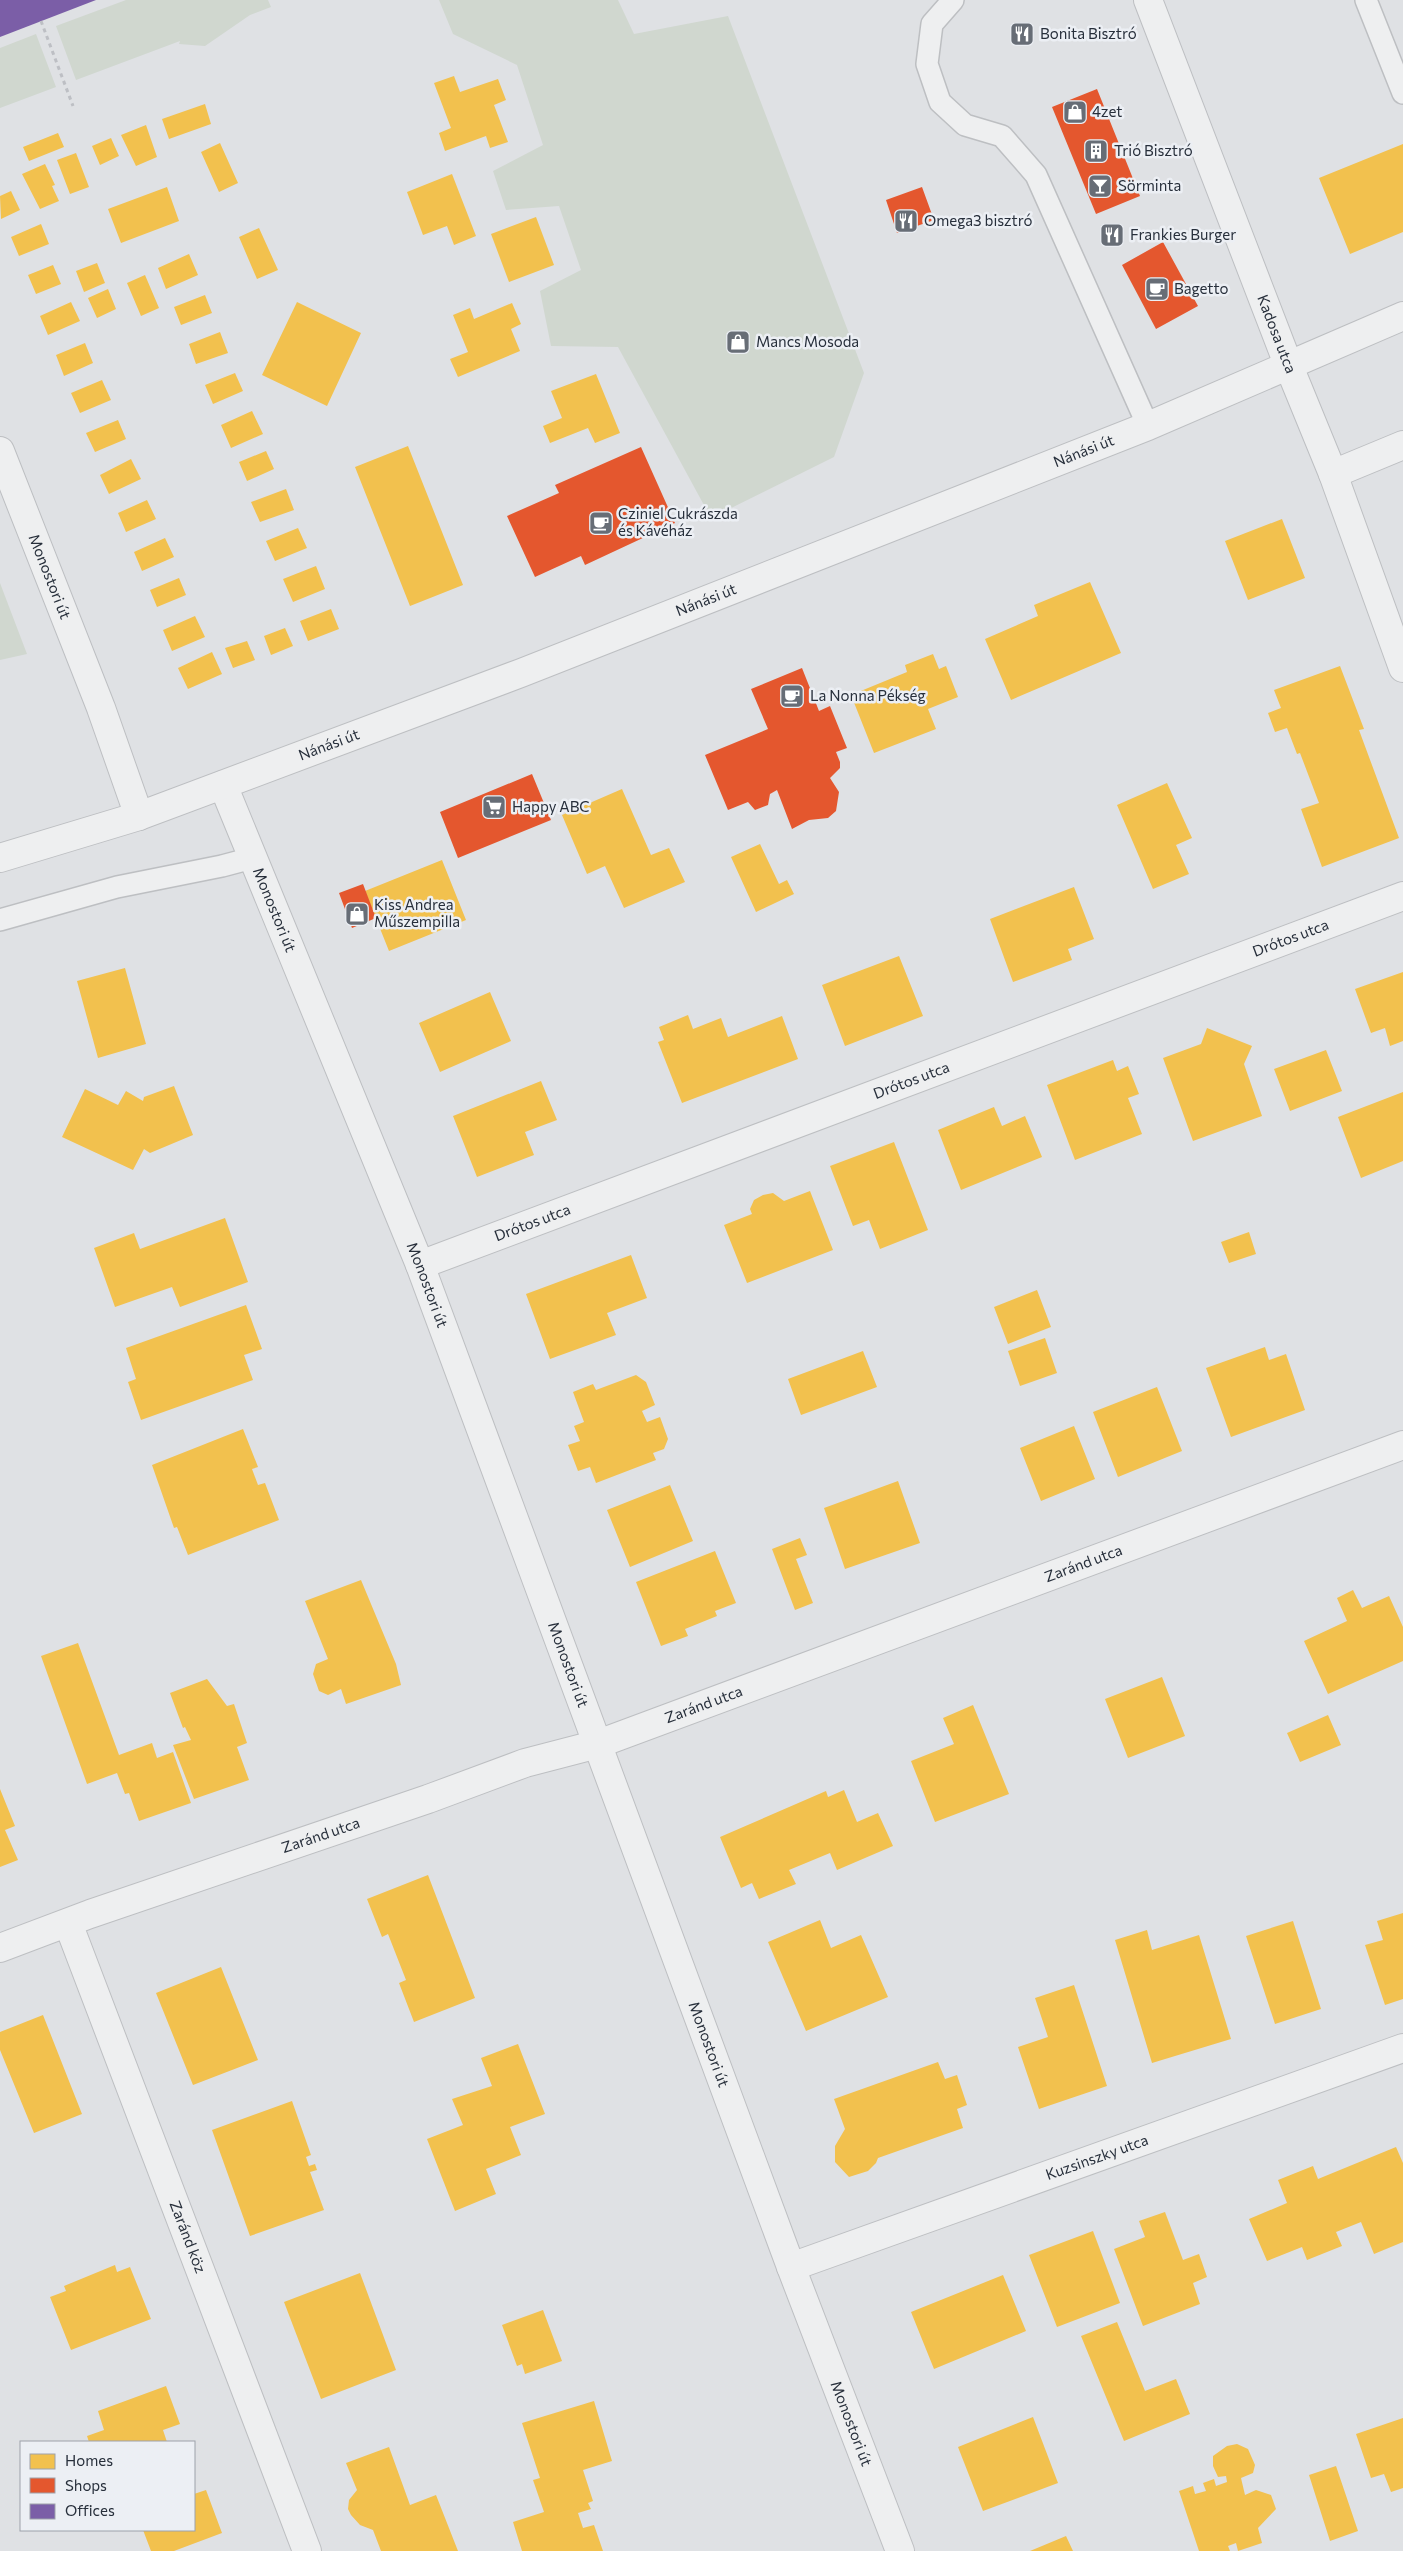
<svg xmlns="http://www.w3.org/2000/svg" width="1403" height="2551" viewBox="0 0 1403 2551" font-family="Commissioner,sans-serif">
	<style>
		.green { fill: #d0d7cf }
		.homes { fill: #f2c14e }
		.shops { fill: #e4572e }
		.offices { fill: #7b5ea7 }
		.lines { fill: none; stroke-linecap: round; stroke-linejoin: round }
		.service-casing { stroke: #bdbfc2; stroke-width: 24 }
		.minor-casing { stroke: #bdbfc2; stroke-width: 30 }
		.tertiary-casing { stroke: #bdbfc2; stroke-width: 30 }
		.path { stroke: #bdbfc4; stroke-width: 3; stroke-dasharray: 4 4; stroke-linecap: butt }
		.service { stroke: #eeeff0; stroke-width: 21 }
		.minor { stroke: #eeeff0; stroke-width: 28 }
		.tertiary { stroke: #eeeff0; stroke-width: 28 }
		.labels { text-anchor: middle; stroke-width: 5; stroke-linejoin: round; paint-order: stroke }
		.poi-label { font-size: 15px; fill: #272f3b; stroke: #eceff4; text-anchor: start }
		.street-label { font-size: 15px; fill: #272f3b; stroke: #eceff4 }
	</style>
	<rect width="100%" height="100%" fill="#dfe1e4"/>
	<!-- green -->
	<path class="green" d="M 126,0 L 268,0 L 271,7 L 250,15 L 205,46 L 179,44 L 180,41 L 76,80 L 56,26 Z
		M 439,0 L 618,0 L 634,34 L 728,16 L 864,373 L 834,457 L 711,518 L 618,347 L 551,346 L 540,291 L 581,270 L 559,206 L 506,210 L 493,171 L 543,145 L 517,65 L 453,34 Z
		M 36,34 L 56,87 L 0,108 L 0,48 Z
		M 0,583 L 27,654 L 0,660 Z"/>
	<!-- homes -->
	<path class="homes" d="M 454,76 L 460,92 L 498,79 L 506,100 L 494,105 L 508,142 L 490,148 L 486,136 L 445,151 L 439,133 L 451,128 L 434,83 Z
		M 205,104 L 211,124 L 169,139 L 162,119 Z
		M 146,125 L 157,157 L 136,166 L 121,135 Z
		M 58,133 L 64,147 L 29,161 L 23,147 Z
		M 111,138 L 119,156 L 100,165 L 92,146 Z
		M 220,143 L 238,183 L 219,192 L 201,152 Z
		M 1403,144 L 1403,232 L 1350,254 L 1319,178 Z
		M 76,153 L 89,187 L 70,194 L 57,160 Z
		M 45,164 L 55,185 L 52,186 L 59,201 L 40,209 L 22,174 Z
		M 452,174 L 476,236 L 454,245 L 447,226 L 423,235 L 407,192 Z
		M 167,187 L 179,221 L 121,243 L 108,209 Z
		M 11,191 L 20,210 L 1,219 L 0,196 Z
		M 536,217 L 554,265 L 509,282 L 491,234 Z
		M 41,224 L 49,244 L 19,256 L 11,237 Z
		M 259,228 L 278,270 L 257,279 L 239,237 Z
		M 189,254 L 198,275 L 166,289 L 158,268 Z
		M 97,263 L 105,283 L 84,292 L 76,271 Z
		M 53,265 L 61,284 L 36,294 L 28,275 Z
		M 145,275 L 159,308 L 141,316 L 127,283 Z
		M 108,289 L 116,309 L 97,318 L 88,298 Z
		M 205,295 L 212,313 L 181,325 L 174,307 Z
		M 71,302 L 80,321 L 48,335 L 40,316 Z
		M 297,302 L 361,333 L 327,406 L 262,375 Z
		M 512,303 L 521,324 L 511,329 L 520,351 L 458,377 L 450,359 L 468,352 L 453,315 L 470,308 L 474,319 Z
		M 220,332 L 228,353 L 196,364 L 189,344 Z
		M 85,343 L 93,363 L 64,376 L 56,355 Z
		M 235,373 L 243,391 L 213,404 L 205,385 Z
		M 596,374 L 620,433 L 595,443 L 588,428 L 550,443 L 543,426 L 562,418 L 551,391 Z
		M 102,380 L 111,400 L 80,413 L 71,393 Z
		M 252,411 L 263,434 L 231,448 L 221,425 Z
		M 118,420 L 126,439 L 95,452 L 86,433 Z
		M 408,446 L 463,585 L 410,606 L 355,467 Z
		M 266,451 L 274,469 L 247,481 L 239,462 Z
		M 131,459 L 141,479 L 109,494 L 100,475 Z
		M 286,489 L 294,510 L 260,522 L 251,502 Z
		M 147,500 L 156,519 L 126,532 L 118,513 Z
		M 1282,519 L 1305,578 L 1248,600 L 1225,541 Z
		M 298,528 L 307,548 L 275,561 L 266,541 Z
		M 165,538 L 174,557 L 142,571 L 134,552 Z
		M 316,566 L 325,589 L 293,602 L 283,579 Z
		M 179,578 L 186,595 L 157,607 L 150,590 Z
		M 1090,582 L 1121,653 L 1011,700 L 985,639 L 1038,616 L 1034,605 Z
		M 331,609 L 339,629 L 308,641 L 300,621 Z
		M 195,616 L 205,637 L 172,651 L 163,630 Z
		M 285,628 L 293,646 L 271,655 L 264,636 Z
		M 247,641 L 255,660 L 233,668 L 225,648 Z
		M 212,652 L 222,674 L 188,689 L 178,668 Z
		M 933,654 L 939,669 L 946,666 L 958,697 L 928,709 L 936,729 L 874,753 L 851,695 L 907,672 L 905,665 Z
		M 1340,666 L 1364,729 L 1359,730 L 1399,838 L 1322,867 L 1301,809 L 1319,803 L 1300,753 L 1297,754 L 1287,728 L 1275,732 L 1268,713 L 1281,708 L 1274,690 Z
		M 1167,783 L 1192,838 L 1176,845 L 1189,874 L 1153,889 L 1117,805 Z
		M 622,789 L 651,855 L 669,848 L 685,882 L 624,908 L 605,866 L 587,874 L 562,815 Z
		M 760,844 L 779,884 L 787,880 L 794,894 L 756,912 L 731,857 Z
		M 442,860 L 466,920 L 389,951 L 365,891 Z
		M 1074,887 L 1094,939 L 1068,949 L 1072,960 L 1013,982 L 990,919 Z
		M 899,956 L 923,1016 L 845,1046 L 822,985 Z
		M 125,968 L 146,1044 L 98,1058 L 77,981 Z
		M 1403,972 L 1403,1041 L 1390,1046 L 1385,1028 L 1371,1033 L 1355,989 Z
		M 490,992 L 511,1041 L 440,1072 L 419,1023 Z
		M 688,1015 L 693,1029 L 721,1018 L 728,1037 L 782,1016 L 798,1059 L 682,1103 L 658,1042 L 664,1040 L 659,1027 Z
		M 1207,1028 L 1252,1046 L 1244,1064 L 1262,1116 L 1193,1141 L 1163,1058 L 1201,1044 Z
		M 1326,1050 L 1342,1091 L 1290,1111 L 1274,1069 Z
		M 1113,1060 L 1117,1071 L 1128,1066 L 1139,1094 L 1128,1098 L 1142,1134 L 1075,1160 L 1047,1085 Z
		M 541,1081 L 557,1120 L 525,1132 L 534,1155 L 477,1177 L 453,1116 Z
		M 174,1086 L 193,1135 L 150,1153 L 144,1149 L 133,1170 L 62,1137 L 85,1089 L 118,1105 L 126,1091 L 143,1101 L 144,1097 Z
		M 1403,1092 L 1403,1161 L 1361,1178 L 1338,1117 Z
		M 994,1107 L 1002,1126 L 1025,1116 L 1042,1157 L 961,1190 L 938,1130 Z
		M 894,1142 L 928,1230 L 880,1249 L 869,1220 L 853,1226 L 830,1166 Z
		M 810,1191 L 833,1250 L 747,1283 L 724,1225 L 752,1214 L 750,1209 L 754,1200 L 763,1195 L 773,1193 L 784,1201 Z
		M 225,1218 L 248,1282 L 180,1307 L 172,1287 L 115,1307 L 94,1248 L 134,1233 L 140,1249 Z
		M 1249,1232 L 1256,1254 L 1229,1263 L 1221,1242 Z
		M 631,1255 L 647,1298 L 607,1313 L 616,1335 L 550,1359 L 526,1294 Z
		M 1037,1290 L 1051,1327 L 1008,1344 L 994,1307 Z
		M 246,1305 L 262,1349 L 244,1355 L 253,1380 L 141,1420 L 128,1382 L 136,1379 L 126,1348 Z
		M 1045,1338 L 1057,1373 L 1020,1386 L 1008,1351 Z
		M 1265,1347 L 1269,1360 L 1286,1354 L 1305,1410 L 1231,1437 L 1206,1368 Z
		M 863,1351 L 877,1387 L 801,1415 L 788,1379 Z
		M 636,1375 L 646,1382 L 655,1405 L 642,1411 L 647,1422 L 660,1417 L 668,1439 L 664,1449 L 653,1453 L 656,1460 L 596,1483 L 590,1467 L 578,1471 L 568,1445 L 580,1441 L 574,1426 L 584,1422 L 573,1392 L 593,1384 L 596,1390 Z
		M 1157,1387 L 1182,1451 L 1118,1477 L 1093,1412 Z
		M 1074,1426 L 1095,1479 L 1041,1501 L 1020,1448 Z
		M 243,1429 L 258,1467 L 252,1469 L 258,1485 L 265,1483 L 279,1520 L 188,1555 L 177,1527 L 174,1528 L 152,1465 Z
		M 898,1481 L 920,1543 L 845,1569 L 824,1508 Z
		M 670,1485 L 693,1541 L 630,1567 L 607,1510 Z
		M 800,1538 L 807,1555 L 796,1559 L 813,1603 L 795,1610 L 772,1549 Z
		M 715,1551 L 736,1603 L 715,1611 L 717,1616 L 685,1629 L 688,1636 L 661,1646 L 636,1582 Z
		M 361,1580 L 396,1664 L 401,1685 L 346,1704 L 341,1689 L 328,1695 L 319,1691 L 313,1674 L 316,1664 L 328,1659 L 305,1601 Z
		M 1353,1590 L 1362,1608 L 1389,1596 L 1403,1627 L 1403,1661 L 1328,1694 L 1304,1641 L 1347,1621 L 1337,1598 Z
		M 78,1643 L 119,1755 L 152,1743 L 157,1758 L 173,1752 L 191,1803 L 139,1821 L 129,1793 L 125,1794 L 117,1773 L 87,1784 L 41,1656 Z
		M 1162,1677 L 1185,1736 L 1128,1758 L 1105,1699 Z
		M 207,1679 L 227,1706 L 234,1704 L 247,1743 L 237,1747 L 249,1780 L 194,1799 L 173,1745 L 191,1740 L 185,1727 L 183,1728 L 170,1693 Z
		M 973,1705 L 1009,1794 L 935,1822 L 911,1761 L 954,1744 L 943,1718 Z
		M 1328,1715 L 1341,1745 L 1300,1762 L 1287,1733 Z
		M 0,1789 L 15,1826 L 5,1830 L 18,1860 L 0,1867 Z
		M 844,1790 L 857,1822 L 878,1813 L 893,1846 L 837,1870 L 830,1853 L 789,1870 L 796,1884 L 759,1899 L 752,1883 L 741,1888 L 720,1837 L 826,1791 L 828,1797 Z
		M 428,1875 L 475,1998 L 414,2022 L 399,1983 L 406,1980 L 388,1934 L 382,1937 L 367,1899 Z
		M 1403,1913 L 1403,1999 L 1385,2005 L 1365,1945 L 1383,1940 L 1377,1921 Z
		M 820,1920 L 831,1948 L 861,1935 L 888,1997 L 806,2031 L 768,1942 Z
		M 1293,1921 L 1321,2009 L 1275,2024 L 1246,1936 Z
		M 1147,1930 L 1152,1950 L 1199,1935 L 1231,2039 L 1152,2063 L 1115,1940 Z
		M 221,1967 L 258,2060 L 193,2085 L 156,1993 Z
		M 1074,1985 L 1107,2086 L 1039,2109 L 1018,2047 L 1048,2037 L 1035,1998 Z
		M 43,2015 L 82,2114 L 34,2133 L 0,2050 L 0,2032 Z
		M 518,2044 L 545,2114 L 510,2127 L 521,2155 L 486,2169 L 496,2194 L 455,2211 L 427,2139 L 463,2125 L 452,2099 L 492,2086 L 481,2058 Z
		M 938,2062 L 945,2079 L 957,2075 L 967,2105 L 957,2109 L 963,2128 L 878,2158 L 876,2163 L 868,2171 L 849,2177 L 835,2162 L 835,2146 L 845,2129 L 834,2099 Z
		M 292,2101 L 311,2155 L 306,2157 L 309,2166 L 315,2164 L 317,2170 L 310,2172 L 324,2210 L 250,2236 L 212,2130 Z
		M 1396,2147 L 1403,2163 L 1403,2242 L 1374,2254 L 1361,2222 L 1336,2232 L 1342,2246 L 1307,2260 L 1302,2247 L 1267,2261 L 1249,2219 L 1287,2203 L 1278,2180 L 1313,2166 L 1318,2179 Z
		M 1165,2212 L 1183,2260 L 1199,2254 L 1207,2277 L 1193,2283 L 1200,2304 L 1143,2326 L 1114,2249 L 1145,2237 L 1139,2221 Z
		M 1093,2231 L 1120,2303 L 1057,2327 L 1029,2255 Z
		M 115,2265 L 117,2272 L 130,2267 L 151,2319 L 71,2350 L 50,2297 L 66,2291 L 64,2286 Z
		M 360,2273 L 396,2370 L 321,2399 L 284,2302 Z
		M 1003,2275 L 1026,2331 L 934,2369 L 911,2312 Z
		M 543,2310 L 562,2361 L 525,2374 L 522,2364 L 517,2366 L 502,2325 Z
		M 1117,2322 L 1145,2391 L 1176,2379 L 1190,2414 L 1124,2441 L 1081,2336 Z
		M 166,2386 L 180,2424 L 163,2430 L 167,2442 L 89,2442 L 87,2436 L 104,2430 L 98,2411 Z
		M 594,2401 L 612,2461 L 583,2470 L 593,2501 L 588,2503 L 591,2509 L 578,2513 L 583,2528 L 594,2525 L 603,2551 L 522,2551 L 513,2522 L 544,2512 L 533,2480 L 540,2478 L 522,2423 Z
		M 1033,2417 L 1058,2483 L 983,2511 L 958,2447 Z
		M 1403,2418 L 1403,2488 L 1391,2492 L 1384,2474 L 1371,2478 L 1356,2434 Z
		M 1237,2444 L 1248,2449 L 1255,2465 L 1253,2473 L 1241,2478 L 1245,2495 L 1256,2490 L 1271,2495 L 1276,2509 L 1258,2528 L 1262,2543 L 1238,2551 L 1236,2543 L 1228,2546 L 1230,2551 L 1199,2551 L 1179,2491 L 1193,2486 L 1195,2494 L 1206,2491 L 1203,2483 L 1214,2479 L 1216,2486 L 1227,2482 L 1226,2476 L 1218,2477 L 1213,2466 L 1213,2456 L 1227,2446 Z
		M 389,2447 L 410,2505 L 436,2495 L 458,2551 L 381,2551 L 373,2530 L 360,2525 L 351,2515 L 348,2509 L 349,2500 L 357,2490 L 346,2463 Z
		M 1336,2466 L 1358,2531 L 1330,2541 L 1309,2475 Z
		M 206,2490 L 222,2533 L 174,2551 L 151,2551 L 143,2530 L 194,2530 L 194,2494 Z
		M 1066,2536 L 1073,2551 L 1030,2551 Z"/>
	<!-- shops -->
	<path class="shops" d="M 1097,89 L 1140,196 L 1096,214 L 1052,107 Z
		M 922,187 L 934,220 L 897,233 L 886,200 Z
		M 1163,242 L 1198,306 L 1156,329 L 1122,265 Z
		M 641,447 L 675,523 L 585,565 L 581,556 L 535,577 L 507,516 L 559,493 L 555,485 Z
		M 802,668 L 819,711 L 830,706 L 847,748 L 836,752 L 840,762 L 840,768 L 830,778 L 839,792 L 836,811 L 828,818 L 809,820 L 792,829 L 777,790 L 770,794 L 768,805 L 755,810 L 748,802 L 728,810 L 705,755 L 768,729 L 751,689 Z
		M 532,774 L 551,820 L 458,858 L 440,812 Z
		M 363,884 L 376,918 L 352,928 L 339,893 Z"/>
	<!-- offices -->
	<path class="offices" d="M 0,0 L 96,0 L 0,37 Z"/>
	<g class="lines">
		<!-- service casing -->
		<g class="service-casing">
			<path id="service" d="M 953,0 L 932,24 L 927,64 L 940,102 L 965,125 L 1002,136 L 1036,175 L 1148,426
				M 1366,0 L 1403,93
				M 0,920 L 117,887 L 222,866 L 252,858"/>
		</g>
		<!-- minor casing -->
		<g class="minor-casing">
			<g id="minor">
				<path id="s1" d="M 1148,0 L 1288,364 L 1333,474 L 1403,668"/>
				<path id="s2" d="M 0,451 L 101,708 L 139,816"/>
				<path d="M 1333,474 L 1403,445"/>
				<path id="s3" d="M 223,785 L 420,1265 L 791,2267 L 900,2551"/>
				<path id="s4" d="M 420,1265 L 1403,896"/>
				<path id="s5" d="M 68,1923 L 307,2551"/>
				<path id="s6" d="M 0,1948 L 90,1914 L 428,1799 L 525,1763 L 598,1744 L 1403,1445"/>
				<path id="s7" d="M 791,2267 L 1403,2048"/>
			</g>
		</g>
		<!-- tertiary casing -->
		<g class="tertiary-casing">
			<g id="tertiary">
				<path id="s8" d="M 0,858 L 139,816 L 521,673 L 1148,426 L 1403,316"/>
			</g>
		</g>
		<!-- path -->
		<path class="path" d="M 41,21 L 73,106"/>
		<!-- service -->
		<use href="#service" class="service"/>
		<!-- minor -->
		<use href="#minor" class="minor"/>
		<!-- tertiary -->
		<use href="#tertiary" class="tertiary"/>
	</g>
	<!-- icons -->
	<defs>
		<g id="restaurant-square" transform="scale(1.25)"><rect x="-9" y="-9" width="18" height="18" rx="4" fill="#676d76" stroke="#eceff4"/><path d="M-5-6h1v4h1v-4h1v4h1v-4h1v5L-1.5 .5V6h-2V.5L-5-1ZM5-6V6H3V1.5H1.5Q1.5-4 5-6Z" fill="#fff"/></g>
		<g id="shop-square" transform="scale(1.25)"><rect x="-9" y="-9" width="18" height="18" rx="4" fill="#676d76" stroke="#eceff4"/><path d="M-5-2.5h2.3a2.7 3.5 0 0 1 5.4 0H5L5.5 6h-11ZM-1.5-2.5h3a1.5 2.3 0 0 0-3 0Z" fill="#fff"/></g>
		<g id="building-square" transform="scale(1.25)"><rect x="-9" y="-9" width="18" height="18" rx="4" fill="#676d76" stroke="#eceff4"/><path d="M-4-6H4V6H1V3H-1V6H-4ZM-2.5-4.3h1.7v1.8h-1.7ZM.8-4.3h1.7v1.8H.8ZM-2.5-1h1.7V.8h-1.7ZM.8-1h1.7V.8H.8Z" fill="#fff"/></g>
		<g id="bar-square" transform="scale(1.25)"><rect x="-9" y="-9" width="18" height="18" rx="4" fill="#676d76" stroke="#eceff4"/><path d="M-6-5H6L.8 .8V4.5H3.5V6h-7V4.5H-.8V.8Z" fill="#fff"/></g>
		<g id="cafe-square" transform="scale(1.25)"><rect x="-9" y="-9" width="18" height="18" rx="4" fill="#676d76" stroke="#eceff4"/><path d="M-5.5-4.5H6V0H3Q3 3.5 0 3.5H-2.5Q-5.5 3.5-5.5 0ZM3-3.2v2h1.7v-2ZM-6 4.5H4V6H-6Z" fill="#fff"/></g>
		<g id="supermarket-square" transform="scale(1.25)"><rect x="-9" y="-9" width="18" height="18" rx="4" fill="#676d76" stroke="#eceff4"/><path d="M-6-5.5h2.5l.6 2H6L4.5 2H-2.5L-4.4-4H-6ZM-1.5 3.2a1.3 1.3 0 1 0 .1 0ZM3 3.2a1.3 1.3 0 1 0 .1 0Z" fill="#fff"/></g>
	</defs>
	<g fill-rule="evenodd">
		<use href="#restaurant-square" x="1022" y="34"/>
		<use href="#shop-square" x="1075" y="112"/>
		<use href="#building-square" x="1096" y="151"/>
		<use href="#bar-square" x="1100" y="186"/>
		<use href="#restaurant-square" x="906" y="221"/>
		<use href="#restaurant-square" x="1112" y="235"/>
		<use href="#cafe-square" x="1157" y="289"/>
		<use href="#shop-square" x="738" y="342"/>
		<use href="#cafe-square" x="601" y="523"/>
		<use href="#cafe-square" x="792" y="696"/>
		<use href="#supermarket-square" x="494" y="807"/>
		<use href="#shop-square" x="357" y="914"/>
	</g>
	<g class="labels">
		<!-- poi labels -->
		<g class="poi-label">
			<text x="1040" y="39">Bonita Bisztró</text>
			<text x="1092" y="117">4zet</text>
			<text x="1114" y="156">Trió Bisztró</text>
			<text x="1118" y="191">Sörminta</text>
			<text x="924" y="226">Omega3 bisztró</text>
			<text x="1130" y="240">Frankies Burger</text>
			<text x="1174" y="294">Bagetto</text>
			<text x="756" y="347">Mancs Mosoda</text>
			<text x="618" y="519">Cziniel Cukrászda<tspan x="618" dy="17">és Kávéház</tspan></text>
			<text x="810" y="701">La Nonna Pékség</text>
			<text x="512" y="812">Happy ABC</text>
			<text x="374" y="910">Kiss Andrea<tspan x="374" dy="17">Műszempilla</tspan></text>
		</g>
		<!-- street labels -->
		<g class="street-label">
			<text dy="5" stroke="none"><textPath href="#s1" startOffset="358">Kadosa utca</textPath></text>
			<text dy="5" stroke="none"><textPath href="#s8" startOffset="1158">Nánási út</textPath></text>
			<text dy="5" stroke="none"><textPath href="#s2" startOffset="135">Monostori út</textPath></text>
			<text dy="5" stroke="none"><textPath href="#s8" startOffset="752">Nánási út</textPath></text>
			<text dy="5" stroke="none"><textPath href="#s8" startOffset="348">Nánási út</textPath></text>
			<text dy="5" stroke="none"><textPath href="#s3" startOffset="135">Monostori út</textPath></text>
			<text dy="5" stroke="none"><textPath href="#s4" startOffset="930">Drótos utca</textPath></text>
			<text dy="5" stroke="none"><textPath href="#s4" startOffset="525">Drótos utca</textPath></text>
			<text dy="5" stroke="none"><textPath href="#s4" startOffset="120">Drótos utca</textPath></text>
			<text dy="5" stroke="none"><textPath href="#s3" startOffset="540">Monostori út</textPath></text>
			<text dy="5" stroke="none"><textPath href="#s6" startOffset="1150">Zaránd utca</textPath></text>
			<text dy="5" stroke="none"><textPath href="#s3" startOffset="945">Monostori út</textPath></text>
			<text dy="5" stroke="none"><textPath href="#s6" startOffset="745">Zaránd utca</textPath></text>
			<text dy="5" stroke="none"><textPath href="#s6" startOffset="340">Zaránd utca</textPath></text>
			<text dy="5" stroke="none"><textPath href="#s3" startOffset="1350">Monostori út</textPath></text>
			<text dy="5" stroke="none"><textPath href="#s7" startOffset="325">Kuzsinszky utca</textPath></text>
			<text dy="5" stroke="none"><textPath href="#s5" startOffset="336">Zaránd köz</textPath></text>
			<text dy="5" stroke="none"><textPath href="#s3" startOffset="1755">Monostori út</textPath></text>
		</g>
	</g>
	<!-- legend -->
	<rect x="20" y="2441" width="175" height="90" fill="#eceff4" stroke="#9da2aa"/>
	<rect x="30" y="2454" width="25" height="15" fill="#f2c14e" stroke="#9da2aa"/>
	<text x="65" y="2466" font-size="15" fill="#272f3b">Homes</text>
	<rect x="30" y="2478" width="25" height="15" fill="#e4572e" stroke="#9da2aa"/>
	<text x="65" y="2491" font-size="15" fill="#272f3b">Shops</text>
	<rect x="30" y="2504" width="25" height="15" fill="#7b5ea7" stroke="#9da2aa"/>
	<text x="65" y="2516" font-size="15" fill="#272f3b">Offices</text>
</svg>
